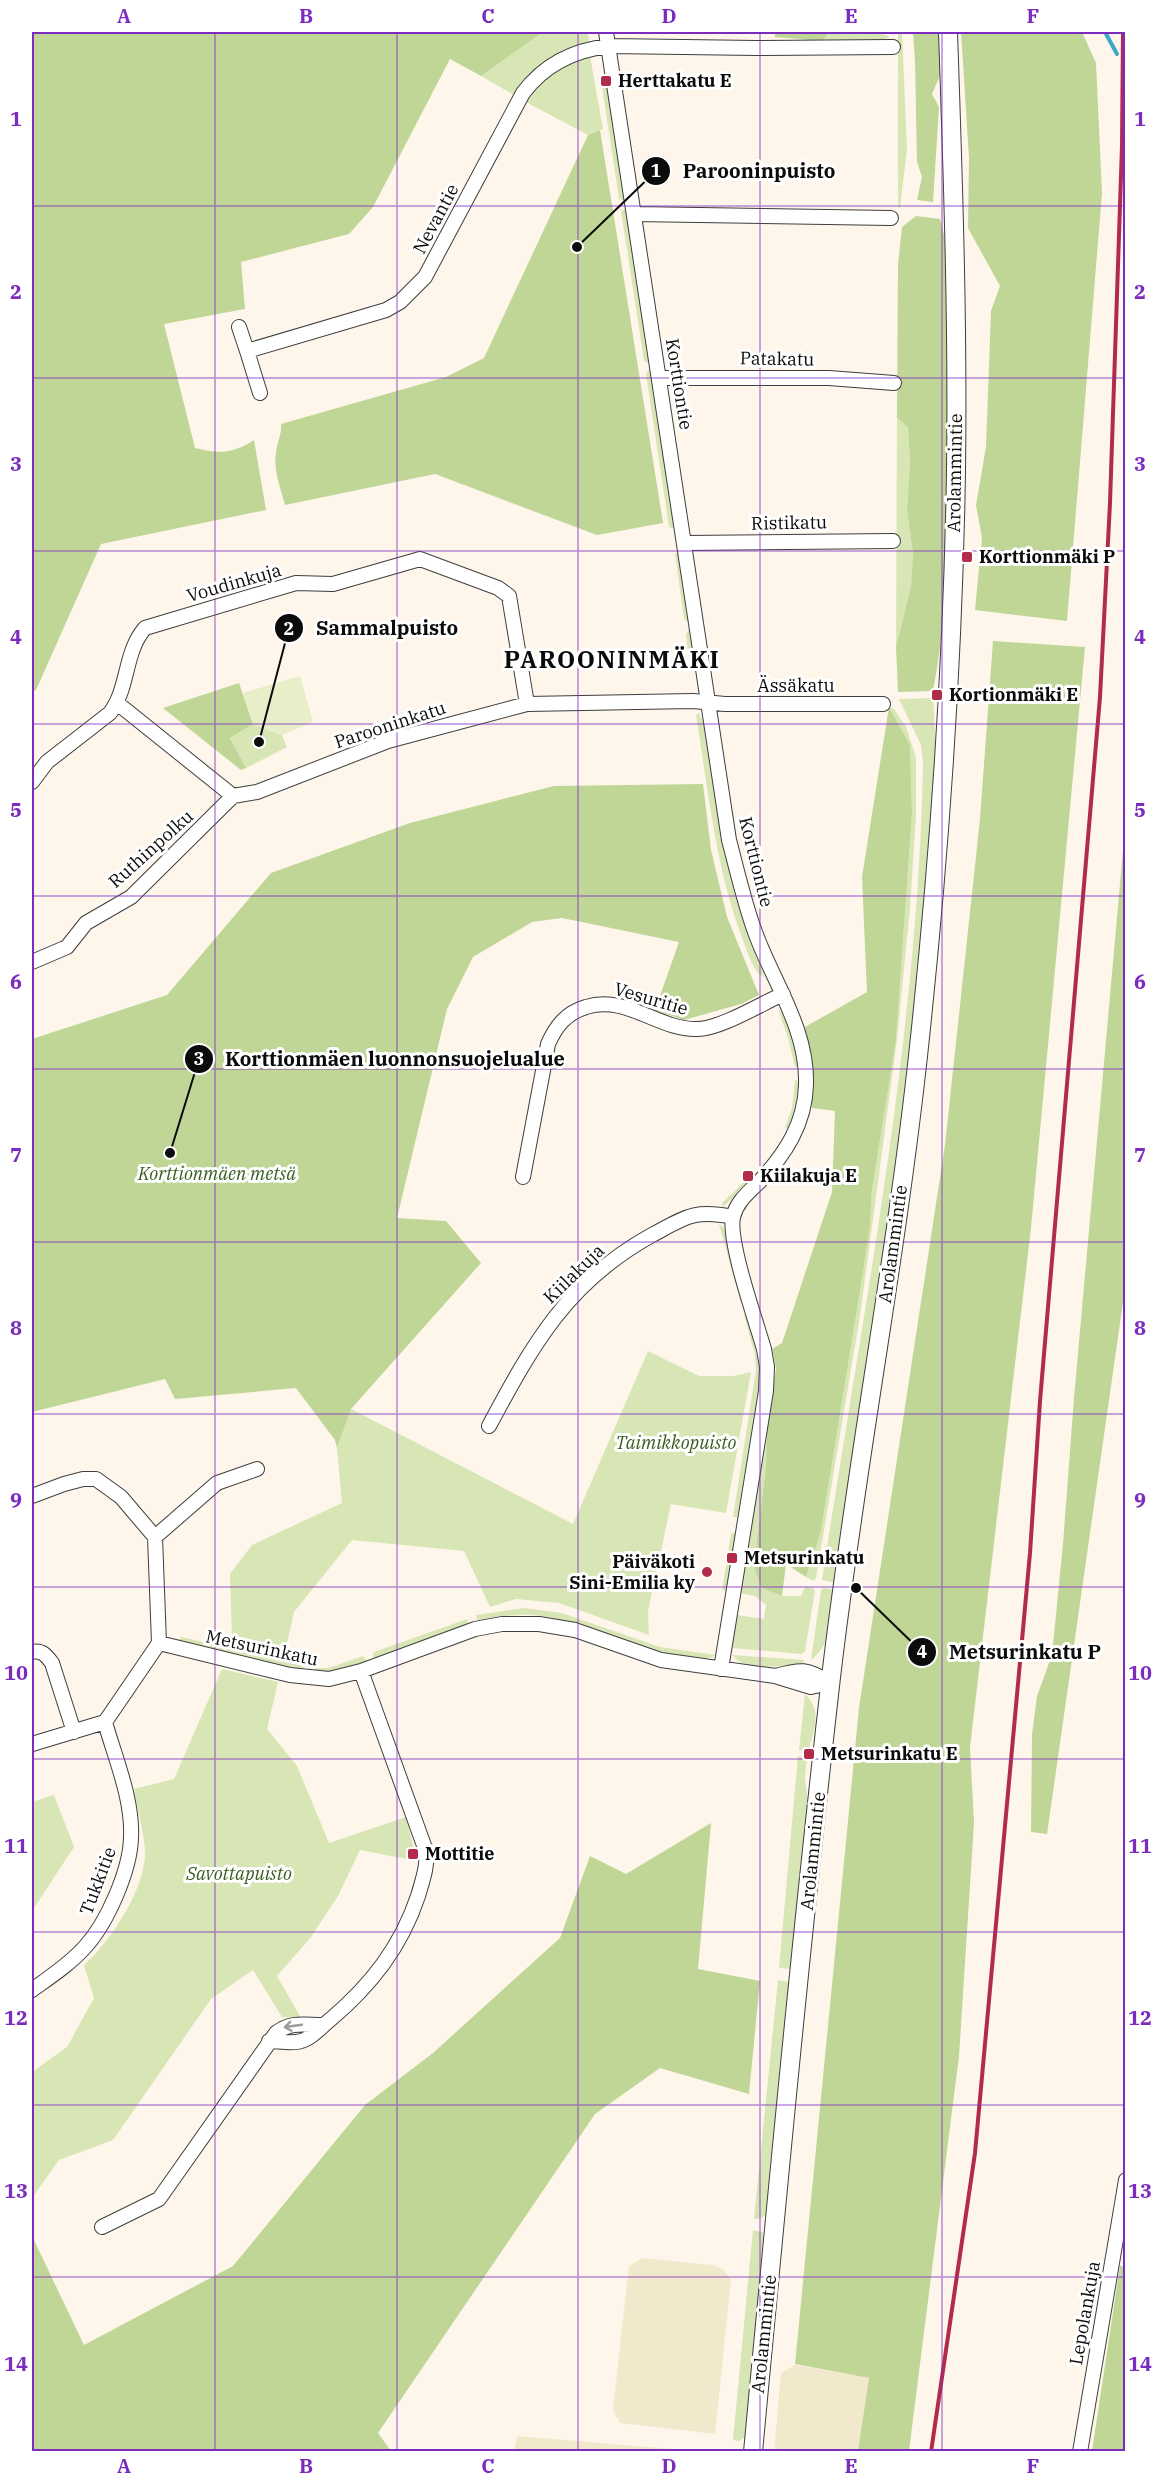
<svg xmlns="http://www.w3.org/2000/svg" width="1157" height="2483" viewBox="0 0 1157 2483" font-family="'IBM Plex Serif',serif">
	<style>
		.farmland { fill: #f2e8cc }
		.green { fill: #d8e6b6 }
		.forest { fill: #bfd696 }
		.pitch { fill: #e8eec7 }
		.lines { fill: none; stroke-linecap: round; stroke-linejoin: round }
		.stream { stroke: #3ca9c6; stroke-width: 4 }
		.minor-casing { stroke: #3e3e3e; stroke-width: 16 }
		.tertiary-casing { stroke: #3e3e3e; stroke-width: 20 }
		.minor { stroke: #fff; stroke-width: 14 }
		.tertiary { stroke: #fff; stroke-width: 18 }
		.rail { stroke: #b32b4b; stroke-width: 4 }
		.oneway { stroke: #9d9d9d }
		.grid { fill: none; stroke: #7b2cbf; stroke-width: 1.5; stroke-opacity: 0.55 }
		.poi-dot { fill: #b32b4b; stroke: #fff; stroke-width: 2 }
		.labels { text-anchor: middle; stroke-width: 6; stroke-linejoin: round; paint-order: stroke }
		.poi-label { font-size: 18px; font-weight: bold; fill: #0b0b0b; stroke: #fff; text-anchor: start }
		.street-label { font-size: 18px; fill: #0b0b0b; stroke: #fff }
		.park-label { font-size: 18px; font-style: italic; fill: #385e1f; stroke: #fff }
		.district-label { font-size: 24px; font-weight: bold; letter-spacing: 1.5px; fill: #0b0b0b; stroke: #fff }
		.leader { fill: none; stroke: #0b0b0b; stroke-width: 2 }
		.callout-dot { fill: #0b0b0b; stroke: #fff; stroke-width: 2 }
		.mark-label { font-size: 18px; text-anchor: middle; font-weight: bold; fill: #fff }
		.callout-label { font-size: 20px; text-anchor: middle; font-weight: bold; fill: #0b0b0b; stroke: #fff; stroke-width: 6; stroke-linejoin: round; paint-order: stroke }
		.neatline { fill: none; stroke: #7b2cbf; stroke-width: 2 }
		.grid-label { font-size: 20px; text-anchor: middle; font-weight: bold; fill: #7b2cbf }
	</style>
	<rect width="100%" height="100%" fill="#fef6ea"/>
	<!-- farmland -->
	<path class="farmland" d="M 643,2258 L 712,2265 L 723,2269 L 731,2280 L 715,2434 L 620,2423 L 613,2410 L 629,2266 Z
		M 795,2365 L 869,2378 L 858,2451 L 774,2452 L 781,2373 Z
		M 517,2436 L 696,2451 L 514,2451 Z"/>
	<!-- green -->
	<path class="green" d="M 543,32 L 588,32 L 589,42 C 555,54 536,66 514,95 L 481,76 Z
		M 829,32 L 880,32 L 889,37 L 882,41 L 823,41 Z
		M 898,32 L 902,32 L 907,149 L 900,208 L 898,207 Z
		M 590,56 L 603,129 L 588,135 L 526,102 C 543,78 562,64 590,56 Z
		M 608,85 L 626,201 L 619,199 L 602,86 Z
		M 627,208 L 650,363 L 648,363 L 644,361 L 621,211 Z
		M 649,370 L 652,370 L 675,526 L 672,528 L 669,527 L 646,374 Z
		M 897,418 L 908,427 L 910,463 L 907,511 L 913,553 L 911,586 L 896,647 Z
		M 675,553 L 680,553 L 690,620 L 688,622 L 684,619 Z
		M 689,629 L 692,630 L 696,658 L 689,659 L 686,635 Z
		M 933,698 L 936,748 L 922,942 L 899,1154 L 836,1583 L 822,1580 C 863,1309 918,1038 923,763 L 921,745 L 899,699 Z
		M 889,707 L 894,709 L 906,727 L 916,757 L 916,815 L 910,908 L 897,1040 L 860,1316 L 816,1578 L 813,1581 L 806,1577 L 821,1531 L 862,1279 L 870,1226 L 872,1190 L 896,1040 L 912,814 L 910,745 Z
		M 699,713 L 704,724 C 718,814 728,890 764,975 L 761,976 C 751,966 746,948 741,935 C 715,864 708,789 696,715 Z
		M 253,724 L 282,735 L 287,747 L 246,768 L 230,738 Z
		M 778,1009 C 792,1022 795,1048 798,1066 L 795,1067 L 788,1038 Z
		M 795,1080 L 799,1081 L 795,1109 L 788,1129 L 785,1127 L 792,1108 Z
		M 747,1179 L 750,1182 L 723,1207 L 722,1203 Z
		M 719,1224 L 724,1228 L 744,1302 L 741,1303 Z
		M 747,1314 L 761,1371 L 738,1517 L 733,1517 L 756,1370 L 755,1355 L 744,1315 Z
		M 648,1351 L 699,1376 L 734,1376 L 751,1372 L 726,1513 L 671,1504 L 648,1611 L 649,1635 L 559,1603 L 516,1599 L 490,1607 L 464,1551 L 352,1540 L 294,1612 L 285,1653 L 232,1642 L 230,1574 L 252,1545 L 342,1503 L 337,1448 L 351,1409 L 573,1524 Z
		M 767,1427 L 766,1466 L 754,1566 L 782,1596 L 801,1596 L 805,1587 L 813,1588 L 815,1591 L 806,1645 L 805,1652 L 801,1654 L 732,1648 L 737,1615 L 764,1619 L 766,1605 L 755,1596 L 740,1593 Z
		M 734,1532 L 736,1534 L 727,1591 L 722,1590 L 731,1534 Z
		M 823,1588 L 831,1589 L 835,1593 C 831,1617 832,1645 811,1660 L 821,1590 Z
		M 524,1608 L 562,1613 L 660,1647 L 716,1655 C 689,1674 578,1621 542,1616 C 520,1613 498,1616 478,1622 L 476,1615 Z
		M 467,1619 L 468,1625 L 374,1659 L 373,1655 L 374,1652 Z
		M 182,1637 L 303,1666 L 302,1671 L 177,1641 Z
		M 733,1655 L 804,1660 L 803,1663 C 787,1666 741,1672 733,1655 Z
		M 363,1656 L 367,1661 L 330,1673 L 314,1674 L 315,1668 L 329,1668 Z
		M 222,1669 L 278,1682 L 267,1729 L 297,1766 L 329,1843 L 406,1817 L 417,1861 L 360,1850 L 338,1896 L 311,1937 L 277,1976 L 301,2018 L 282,2017 L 253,1970 L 211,1999 L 113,2140 L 59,2160 L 32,2198 L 32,2072 L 67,2047 L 94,1998 L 84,1965 C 111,1941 147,1887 145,1849 C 143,1829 137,1808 134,1789 L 174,1779 Z
		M 805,1694 C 823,1711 814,1730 808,1752 L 799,1750 Z
		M 798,1756 L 807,1757 L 805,1777 L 808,1806 L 794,1966 L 790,1969 L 779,1968 Z
		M 54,1795 L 74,1847 L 32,1911 L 32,1802 Z
		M 778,1980 L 789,1982 L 791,1987 L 767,2214 L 761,2218 L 754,2219 Z
		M 753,2230 L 762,2232 L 767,2239 L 748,2435 L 739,2441 L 733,2440 Z"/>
	<!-- forest -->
	<path class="forest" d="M 32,32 L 543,32 L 481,76 L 450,59 L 373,207 L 349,234 L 241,262 L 245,309 L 164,324 L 195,448 C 219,454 232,454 254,440 L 266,510 L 101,544 L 36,690 L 32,692 Z
		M 775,32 L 829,32 L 823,41 L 775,37 Z
		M 913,32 L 940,32 L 942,71 L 932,94 L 939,107 L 933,202 L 917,200 L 922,177 L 917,162 L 915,62 Z
		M 961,32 L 1082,32 L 1096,63 L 1102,193 L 1067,621 L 975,610 L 982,538 L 976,505 L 986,447 L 991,311 L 1000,286 L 968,228 L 969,158 Z
		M 600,130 L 663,523 L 597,535 L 435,474 L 285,505 C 281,489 273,470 276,453 C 277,442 282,434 281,424 L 446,377 L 484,358 L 588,135 Z
		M 916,216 L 940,219 C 956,273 949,339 948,396 C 947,493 952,594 933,691 L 898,692 L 896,647 L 911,586 L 913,553 L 907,511 L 910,463 L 908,427 L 897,418 L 898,265 L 902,227 Z
		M 993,641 L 1085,647 L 1031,1228 L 970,1747 L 974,1823 L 959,2056 L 909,2451 L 858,2451 L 869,2378 L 795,2364 L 859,1708 L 945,1145 L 980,819 Z
		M 239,683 L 253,724 L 230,738 L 246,768 L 241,770 L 163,708 Z
		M 889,707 L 910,745 L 912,814 L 896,1040 L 872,1190 L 870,1226 L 862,1279 L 821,1531 L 806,1577 L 786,1564 L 782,1596 L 761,1587 L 754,1566 L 766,1466 L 767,1426 L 776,1369 L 772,1349 L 782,1343 L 832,1192 L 835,1111 L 812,1108 L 811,1056 L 805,1027 L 867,992 L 862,877 Z
		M 703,784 L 711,850 L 727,917 L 759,995 L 741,1004 L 684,1020 L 655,1010 L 679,942 L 562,918 L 532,922 L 473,957 L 447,1009 L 397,1218 L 446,1221 L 481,1263 L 351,1409 L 337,1448 L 335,1440 L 296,1388 L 175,1399 L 165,1379 L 32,1412 L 32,1039 L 167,995 L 271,873 L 410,823 L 554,786 Z
		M 1125,828 L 1125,1288 L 1047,1834 L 1031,1832 L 1032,1735 L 1037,1696 L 1052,1655 L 1063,1544 L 1074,1398 Z
		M 711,1823 L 698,1969 L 760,1981 L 749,2094 L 660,2068 L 595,2114 L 378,2433 L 391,2451 L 32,2451 L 32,2236 L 84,2345 L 233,2266 L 365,2105 L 433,2053 L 560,1938 L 590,1856 L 626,1874 Z
		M 1120,2266 L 1126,2267 L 1125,2451 L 1092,2451 Z"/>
	<!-- pitch -->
	<path class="pitch" d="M 300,676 L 313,722 L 282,735 L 253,724 L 243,693 Z"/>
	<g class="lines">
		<!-- stream -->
		<path class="stream" d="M 1105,32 L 1117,54"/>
		<!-- minor casing -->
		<g class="minor-casing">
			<path id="minor" d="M 606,32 L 729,840 C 737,870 744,902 755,932 C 773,982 808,1029 806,1085 C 805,1124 785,1154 760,1181 C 749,1192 737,1201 733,1217 C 728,1242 756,1321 764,1349 L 767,1367 L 766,1391 L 721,1669
				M 634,214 L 891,218
				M 239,327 L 247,351
				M 659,378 L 829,378 L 894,383
				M 260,393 L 247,351 L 386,310 L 400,302 L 425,277 L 523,93 C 544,65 574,50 609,46 L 757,48 L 893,47
				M 685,543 L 893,541
				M 117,703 L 233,796 L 257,792 L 388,741 L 527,704 L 693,701 L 725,704 L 883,704
				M 32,782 L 47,762 L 110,713 C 129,688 124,652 145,628 L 296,583 L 333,584 L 420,559 L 498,588 L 509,596 L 527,704
				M 32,962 L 67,947 L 86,923 L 131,897 L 233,796
				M 523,1177 L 548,1044 C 556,1026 566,1013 586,1007 C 626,994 658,1030 697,1029 C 720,1029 761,1004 783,994
				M 489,1426 C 533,1344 567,1282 652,1235 C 686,1217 694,1209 733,1217
				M 32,1496 L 64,1484 L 83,1479 L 96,1479 L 121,1497 L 155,1537 L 159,1643
				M 155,1537 L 217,1483 L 257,1469
				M 32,1652 C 42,1650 46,1655 52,1663 L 74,1732
				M 775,1676 C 801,1669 807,1668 830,1683
				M 32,1744 L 105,1722 L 159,1643 L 290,1675 L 329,1679 L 361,1671 L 475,1629 L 502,1624 L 539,1624 L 575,1630 L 661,1660 L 775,1676 L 811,1687 L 830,1683
				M 32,1990 C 50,1977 70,1964 85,1947 C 107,1923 130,1871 131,1838 C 133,1799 115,1758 105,1722
				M 269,2041 C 279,2041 292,2044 301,2041 C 312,2038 322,2026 331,2019 C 371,1985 401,1947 418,1896 C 422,1882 428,1866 426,1851 L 361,1671
				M 102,2227 L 159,2199 L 276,2033 C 291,2021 305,2025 323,2025
				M 1080,2452 L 1126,2180"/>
		</g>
		<!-- tertiary casing -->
		<g class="tertiary-casing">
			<path id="tertiary" d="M 753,2452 C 777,2196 801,1940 830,1686 C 854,1475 895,1267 918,1056 C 939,862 953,666 956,471 C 958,325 953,178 948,32"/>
		</g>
		<!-- minor -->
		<use href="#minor" class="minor"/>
		<!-- tertiary -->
		<use href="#tertiary" class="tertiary"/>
		<!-- rail -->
		<path class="rail" d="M 931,2452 L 975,2153 L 1030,1553 L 1040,1401 L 1100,697 L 1110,503 L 1122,146 L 1123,32"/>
	</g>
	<!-- one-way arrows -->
	<defs><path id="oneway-shaft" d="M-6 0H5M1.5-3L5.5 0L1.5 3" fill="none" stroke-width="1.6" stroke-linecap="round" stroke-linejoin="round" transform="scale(1.5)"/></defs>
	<use class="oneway" href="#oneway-shaft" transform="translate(293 2026) rotate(172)"/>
	<!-- grid -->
	<path class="grid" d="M 215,32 L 215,2452M 397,32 L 397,2452M 578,32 L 578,2452M 760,32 L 760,2452M 942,32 L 942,2452M 32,206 L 1126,206M 32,378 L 1126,378M 32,551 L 1126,551M 32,724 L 1126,724M 32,896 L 1126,896M 32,1069 L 1126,1069M 32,1242 L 1126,1242M 32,1414 L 1126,1414M 32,1587 L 1126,1587M 32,1759 L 1126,1759M 32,1932 L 1126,1932M 32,2105 L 1126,2105M 32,2277 L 1126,2277"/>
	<!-- markers -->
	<g class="poi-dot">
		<rect x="600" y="75" width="12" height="12" rx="3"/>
		<rect x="961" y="551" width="12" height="12" rx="3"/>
		<rect x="931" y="689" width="12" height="12" rx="3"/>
		<rect x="742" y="1170" width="12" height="12" rx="3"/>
		<rect x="726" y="1552" width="12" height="12" rx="3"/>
		<circle cx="707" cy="1572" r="6"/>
		<rect x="803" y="1748" width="12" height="12" rx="3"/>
		<rect x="407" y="1848" width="12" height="12" rx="3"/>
	</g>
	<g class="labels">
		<!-- poi labels -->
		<g class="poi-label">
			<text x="618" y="87">Herttakatu E</text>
			<text x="979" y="563">Korttionmäki P</text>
			<text x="949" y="701">Kortionmäki E</text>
			<text x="760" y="1182">Kiilakuja E</text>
			<text x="744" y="1564">Metsurinkatu</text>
			<text x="695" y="1568" text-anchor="end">Päiväkoti<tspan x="695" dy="21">Sini-Emilia ky</tspan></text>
			<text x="821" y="1760">Metsurinkatu E</text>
			<text x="425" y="1860">Mottitie</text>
		</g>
		<!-- street labels -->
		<g class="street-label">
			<text transform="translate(436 219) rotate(-62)" y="6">Nevantie</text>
			<text transform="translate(777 359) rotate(1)" y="6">Patakatu</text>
			<text transform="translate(679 384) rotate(81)" y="6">Korttiontie</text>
			<text transform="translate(955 473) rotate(-89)" y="6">Arolammintie</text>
			<text transform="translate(789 523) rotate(-1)" y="6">Ristikatu</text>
			<text transform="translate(234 583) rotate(-16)" y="6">Voudinkuja</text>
			<text x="796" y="692">Ässäkatu</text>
			<text transform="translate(390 725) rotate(-18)" y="6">Parooninkatu</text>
			<text transform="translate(151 849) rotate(-42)" y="6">Ruthinpolku</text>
			<text transform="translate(756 862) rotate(76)" y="6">Korttiontie</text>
			<text transform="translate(651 999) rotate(16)" y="6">Vesuritie</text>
			<text transform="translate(893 1244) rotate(-82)" y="6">Arolammintie</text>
			<text transform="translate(574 1274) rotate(-44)" y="6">Kiilakuja</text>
			<text transform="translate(262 1648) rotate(12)" y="6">Metsurinkatu</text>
			<text transform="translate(813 1851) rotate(-84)" y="6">Arolammintie</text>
			<text transform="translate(98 1881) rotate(-69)" y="6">Tukkitie</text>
			<text transform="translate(1085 2313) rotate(-80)" y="6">Lepolankuja</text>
			<text transform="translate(764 2334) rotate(-84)" y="6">Arolammintie</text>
		</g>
		<!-- park labels -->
		<g class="park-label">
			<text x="217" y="1180">Korttionmäen metsä</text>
			<text x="676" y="1449">Taimikkopuisto</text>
			<text x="239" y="1880">Savottapuisto</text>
		</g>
		<!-- district labels -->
		<g class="district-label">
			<text x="612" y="668">PAROONINMÄKI</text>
		</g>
	</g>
	<!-- callouts -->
	<path class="leader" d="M577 247L656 171M259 742L289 628M170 1153L199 1059M856 1588L922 1652"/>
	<g class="callout-dot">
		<circle cx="577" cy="247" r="6"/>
		<circle cx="259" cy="742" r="6"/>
		<circle cx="170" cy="1153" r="6"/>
		<circle cx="856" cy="1588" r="6"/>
		<circle cx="656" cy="171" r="15"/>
		<circle cx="289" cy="628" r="15"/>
		<circle cx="199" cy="1059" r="15"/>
		<circle cx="922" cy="1652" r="15"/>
	</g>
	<g class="mark-label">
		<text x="656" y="177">1</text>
		<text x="289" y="635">2</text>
		<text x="199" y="1065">3</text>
		<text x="922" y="1658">4</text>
	</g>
	<g class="callout-label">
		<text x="759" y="178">Parooninpuisto</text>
		<text x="387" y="635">Sammalpuisto</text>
		<text x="395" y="1066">Korttionmäen luonnonsuojelualue</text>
		<text x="1025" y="1659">Metsurinkatu P</text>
	</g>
	<!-- border -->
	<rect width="1157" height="2483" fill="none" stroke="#ffffff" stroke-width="66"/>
	<rect x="33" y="33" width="1091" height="2417" class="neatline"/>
	<g class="grid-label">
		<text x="124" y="23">A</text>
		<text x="306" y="23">B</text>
		<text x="488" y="23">C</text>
		<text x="669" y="23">D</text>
		<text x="851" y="23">E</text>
		<text x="1033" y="23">F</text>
		<text x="16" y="126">1</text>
		<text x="1140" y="126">1</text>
		<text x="16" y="299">2</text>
		<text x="1140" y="299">2</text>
		<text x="16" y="471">3</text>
		<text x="1140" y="471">3</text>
		<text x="16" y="644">4</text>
		<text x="1140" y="644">4</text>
		<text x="16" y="817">5</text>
		<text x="1140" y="817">5</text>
		<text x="16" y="989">6</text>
		<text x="1140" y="989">6</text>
		<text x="16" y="1162">7</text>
		<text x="1140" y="1162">7</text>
		<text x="16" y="1335">8</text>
		<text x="1140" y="1335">8</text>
		<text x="16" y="1507">9</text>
		<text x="1140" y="1507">9</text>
		<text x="16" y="1680">10</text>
		<text x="1140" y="1680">10</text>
		<text x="16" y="1853">11</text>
		<text x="1140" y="1853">11</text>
		<text x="16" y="2025">12</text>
		<text x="1140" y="2025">12</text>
		<text x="16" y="2198">13</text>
		<text x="1140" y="2198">13</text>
		<text x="16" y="2371">14</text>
		<text x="1140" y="2371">14</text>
		<text x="124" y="2473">A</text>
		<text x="306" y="2473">B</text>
		<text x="488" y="2473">C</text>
		<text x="669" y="2473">D</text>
		<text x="851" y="2473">E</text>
		<text x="1033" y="2473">F</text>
	</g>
</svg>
